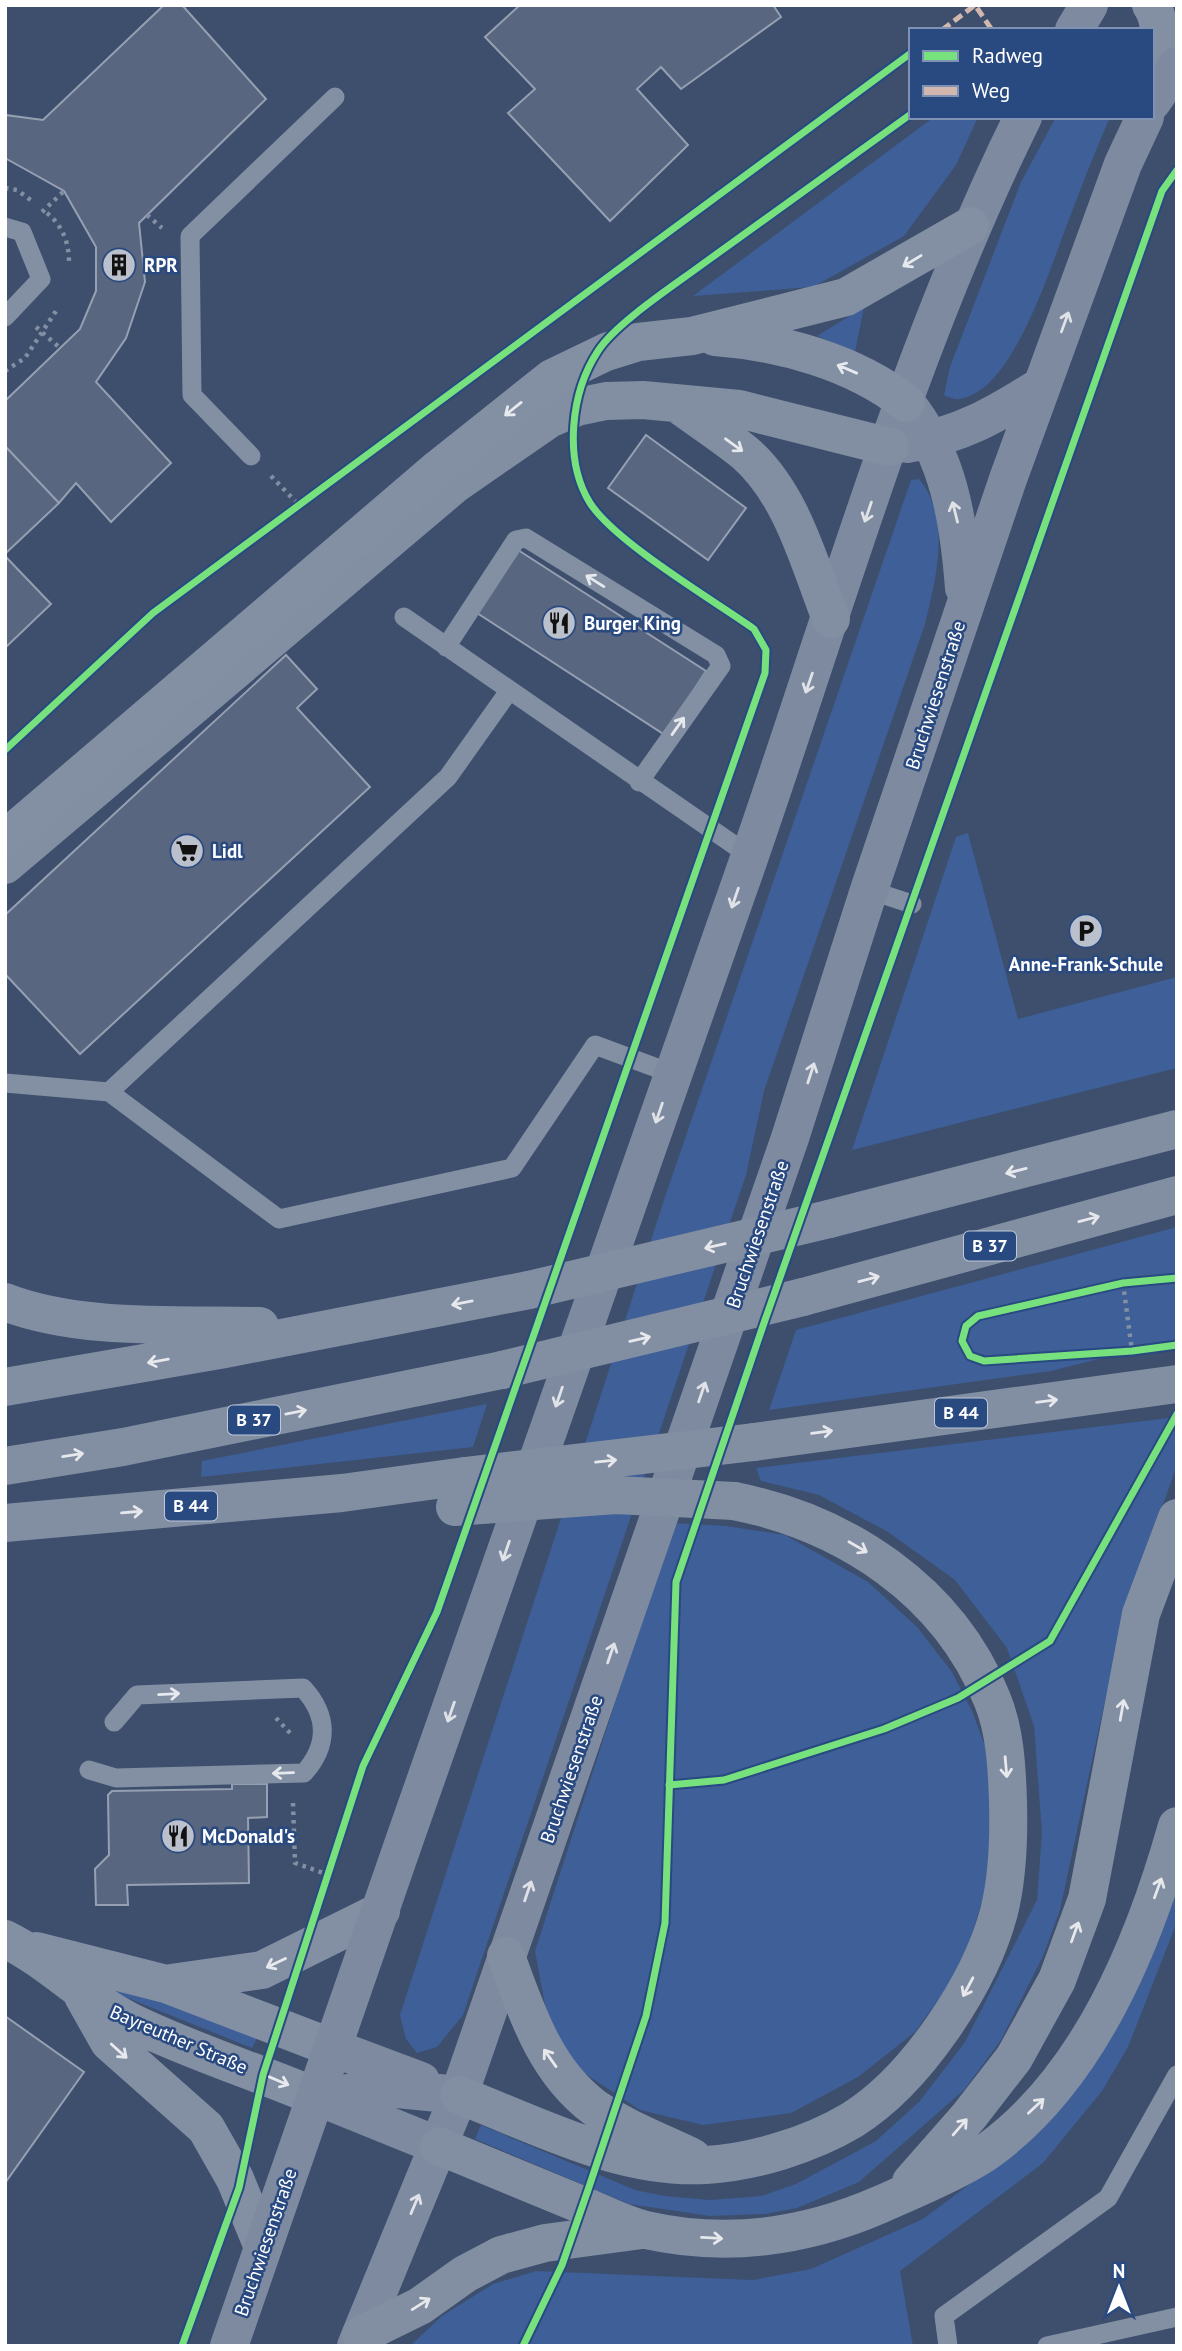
<svg xmlns="http://www.w3.org/2000/svg" width="1182" height="2351" viewBox="0 0 1182 2351" font-family="'PT Sans',sans-serif">
	<style>
		.green { fill: #3e5f97 }
		.building { fill: #58667f; stroke: #96a0b2; stroke-width: 2 }
		.lines { fill: none; stroke-linecap: round; stroke-linejoin: round }
		.path { stroke: #838fa3; stroke-width: 4.5; stroke-dasharray: 3.5 5; stroke-linecap: butt }
		.service { stroke: #838fa3; stroke-width: 19 }
		.minor { stroke: #838fa3; stroke-width: 38 }
		.secondary { stroke: #7e8a9f; stroke-width: 38 }
		.trunk { stroke: #828ea2; stroke-width: 38 }
		.motorway { stroke: #838fa3; stroke-width: 38 }
		.trunk-bridge { stroke: #828ea2; stroke-width: 38 }
		.quiet { stroke: #d1b7ad; stroke-width: 5; stroke-dasharray: 10 5; stroke-linecap: butt }
		.cycleway-casing { stroke: #294981; stroke-width: 11 }
		.cycleway { stroke: #77e17e; stroke-width: 7 }
		.oneway { stroke: #e6e9ed }
		.oneway2 { stroke: #dfe2e7 }
		.oneway3 { stroke: #e6e8ec }
		.labels { text-anchor: middle; stroke-width: 5; stroke-linejoin: round; paint-order: stroke }
		.shield { fill: #294981; stroke: #bfc8d9; stroke-width: 2 }
		.shield-label { font-size: 18px; font-weight: bold; fill: #fff }
		.poi-label { font-size: 19px; font-weight: bold; fill: #fff; stroke: #294981; text-anchor: start }
		.street-label { font-size: 19px; fill: #fff; stroke: #294981 }
	</style>
	<rect width="100%" height="100%" fill="#3d4f6d"/>
	<!-- green -->
	<path class="green" d="M 934,117 L 978,117 L 956,165 L 904,236 L 813,287 L 693,296 Z
		M 1056,117 L 1110,117 C 1095,152 1081,187 1068,222 C 1051,265 1013,393 959,399 C 955,400 948,397 944,395 L 950,367 L 1021,182 Z
		M 864,307 L 855,352 L 817,336 Z
		M 919,479 C 952,519 936,578 925,624 L 764,1091 L 746,1175 L 463,2015 L 437,2047 L 417,2053 L 406,2039 L 400,2015 L 666,1194 L 911,480 Z
		M 968,833 L 1018,1019 L 1177,977 L 1177,1068 L 852,1150 L 956,837 Z
		M 1177,1227 L 1177,1339 L 1051,1371 L 769,1410 L 796,1330 Z
		M 487,1404 L 473,1447 L 201,1477 L 202,1461 Z
		M 1177,1417 L 1177,1465 L 1145,1556 L 1104,1705 L 1060,1910 L 1043,1956 L 1001,2040 L 964,2090 L 859,2182 L 797,2208 L 765,2214 L 710,2216 L 629,2204 L 475,2139 L 481,2125 L 635,2190 L 665,2196 L 710,2200 L 761,2196 L 796,2184 L 876,2141 L 920,2101 L 965,2042 L 1037,1900 L 1042,1833 L 1034,1726 L 1007,1648 L 955,1580 L 888,1532 L 819,1495 L 761,1481 L 756,1468 Z
		M 673,1523 L 726,1526 L 785,1535 L 868,1582 L 917,1627 L 952,1672 L 972,1711 L 985,1746 L 993,1790 L 991,1872 L 962,1967 L 915,2032 L 858,2077 L 791,2113 L 703,2125 L 640,2110 L 575,2067 L 548,2021 L 535,1951 Z
		M 1177,1891 L 1177,1922 L 1128,2047 L 1102,2091 L 1043,2163 L 900,2271 L 913,2346 L 410,2346 L 442,2316 L 493,2284 L 536,2271 L 753,2280 L 811,2269 L 923,2219 L 1013,2152 L 1069,2097 L 1112,2037 Z
		M 84,1971 L 257,2038 L 252,2048 L 83,1980 Z"/>
	<!-- building -->
	<path class="building" d="M 164,5 L 182,5 L 266,99 L 139,223 L 145,282 L 126,338 L 96,382 L 171,463 L 111,522 L 76,483 L 59,503 L 5,446 L 5,401 L 80,329 L 96,291 L 96,247 L 64,191 L 5,158 L 5,115 L 43,120 Z
		M 520,5 L 773,5 L 781,17 L 681,89 L 661,67 L 637,89 L 688,145 L 610,221 L 508,113 L 535,89 L 485,37 Z
		M 646,435 L 746,508 L 708,560 L 608,488 Z
		M 5,446 L 59,503 L 5,554 Z
		M 518,550 L 706,671 L 665,735 L 477,613 Z
		M 5,556 L 51,604 L 5,648 Z
		M 286,655 L 317,689 L 297,708 L 370,787 L 80,1054 L 5,974 L 5,915 Z
		M 232,1784 L 267,1784 L 267,1817 L 248,1818 L 249,1883 L 127,1885 L 128,1905 L 96,1905 L 95,1869 L 109,1855 L 108,1795 L 112,1791 L 232,1789 Z
		M 5,2016 L 84,2072 L 5,2183 Z"/>
	<g class="lines">
		<!-- path -->
		<path class="path" d="M 975,5 L 976,5
			M 5,188 L 17,190 L 32,201
			M 42,212 L 64,191
			M 47,213 C 63,226 69,243 69,263
			M 147,215 L 162,228
			M 36,327 L 60,348
			M 5,371 L 25,358 L 58,308
			M 271,476 L 298,504
			M 1123,1283 L 1132,1351
			M 276,1718 L 291,1734
			M 293,1803 L 295,1863 L 329,1875"/>
		<!-- service -->
		<path class="service" d="M 5,227 L 22,232 L 41,279 L 5,317
			M 251,456 L 192,395 L 190,236 L 335,97
			M 404,617 L 750,856
			M 446,647 L 516,540 L 526,538 L 716,655 L 721,666 L 639,782
			M 869,890 L 912,904
			M 5,1083 L 109,1092 L 279,1219 L 512,1168 L 595,1045 L 673,1074
			M 109,1092 L 448,777 L 509,691
			M 89,1770 L 116,1778 L 304,1773 C 329,1745 328,1715 303,1688 L 137,1695 L 114,1722
			M 948,2346 L 944,2316 L 1108,2198 L 1177,2075
			M 1047,2346 L 1177,2317"/>
		<!-- minor -->
		<path class="minor" d="M 1151,5 C 1167,28 1156,70 1155,97
			M 5,1939 C 50,1961 85,1999 131,2022 C 190,2051 255,2071 316,2097
			M 36,1951 L 166,1984 L 333,2048
			M 171,1983 L 262,1970 L 381,1911
			M 83,1996 L 109,2042 L 206,2128 L 235,2179 L 263,2247"/>
		<!-- secondary -->
		<path class="secondary" d="M 1074,30 L 1089,5
			M 1152,102 L 1177,66
			M 906,403 C 949,456 959,522 964,588
			M 907,444 C 961,435 995,415 1041,386
			M 333,2048 L 421,2081
			M 316,2097 L 387,2088 L 459,2095
			M 318,2097 L 439,2146
			M 229,2346 C 397,1859 568,1372 739,887 C 830,630 902,362 1023,117
			M 356,2346 L 459,2095 L 790,1138 L 869,890 L 1008,479 L 1123,164 L 1145,117"/>
		<!-- trunk -->
		<path class="trunk" d="M 679,405 C 701,421 724,436 745,453 C 792,494 809,563 831,619
			M 5,865 L 455,484 L 549,419 L 577,407 L 606,401 L 643,400 L 739,409 L 890,447
			M 829,1219 L 1177,1129
			M 803,1297 L 1177,1195
			M 5,1302 C 80,1331 179,1324 260,1326
			M 5,1387 L 225,1349 L 529,1290
			M 754,1442 L 1177,1384
			M 5,1466 L 123,1447 L 502,1370
			M 5,1523 L 342,1493 L 465,1476
			M 506,1956 C 526,2011 545,2071 595,2108 C 624,2128 661,2142 692,2157
			M 459,2095 C 537,2125 620,2170 706,2165 C 754,2162 810,2145 852,2120 C 916,2080 980,1984 999,1912 C 1008,1876 1009,1838 1008,1802 C 1007,1768 1005,1730 992,1699 C 948,1590 845,1523 734,1501
			M 439,2146 C 487,2166 534,2185 582,2205 C 602,2213 624,2225 646,2230 C 725,2248 805,2237 879,2205 C 911,2191 961,2170 988,2151 C 1090,2077 1144,1943 1177,1826
			M 911,2182 L 969,2116 L 1014,2058 L 1057,1980 L 1087,1899 L 1141,1614 L 1177,1518
			M 361,2335 L 420,2306 L 465,2274 L 501,2255 L 545,2243 L 642,2230"/>
		<!-- motorway -->
		<path class="motorway" d="M 715,337 C 781,342 854,362 906,403
			M 5,839 L 439,468 L 552,378 L 606,352 L 638,342 L 692,336 L 846,297 L 970,226"/>
		<!-- trunk-bridge -->
		<path class="trunk-bridge" d="M 529,1290 L 829,1219
			M 502,1370 L 803,1297
			M 465,1476 L 754,1442
			M 455,1507 L 616,1495 L 734,1501"/>
		<!-- quiet -->
		<path class="quiet" d="M 942,30 L 975,5 L 992,30"/>
		<!-- cycleway casing -->
		<g class="cycleway-casing">
			<path id="cycleway" d="M 5,750 L 153,613 L 911,53
				M 1177,1278 L 1123,1283 L 978,1316 L 966,1326 L 962,1341 L 970,1356 L 984,1361 L 1132,1351 L 1177,1345
				M 669,1785 L 724,1780 L 884,1729 L 958,1698 L 1050,1641 L 1177,1414
				M 182,2346 L 239,2188 L 263,2075 L 363,1766 L 437,1612 L 765,673 L 766,650 L 754,629 C 713,600 615,542 590,503 C 563,459 571,392 598,351 C 615,324 673,286 700,266 C 770,216 840,165 911,114
				M 523,2346 L 562,2265 L 589,2187 L 646,2016 L 665,1923 L 676,1582 L 765,1320 L 1162,191 L 1177,170"/>
		</g>
		<!-- cycleway -->
		<use href="#cycleway" class="cycleway"/>
	</g>
	<!-- one-way arrows -->
	<defs><path id="oneway-shaft" d="M-6 0H5M1.5-3L5.5 0L1.5 3" fill="none" stroke-width="1.6" stroke-linecap="round" stroke-linejoin="round" transform="scale(1.75)"/></defs>
	<g class="oneway">
		<use href="#oneway-shaft" transform="translate(912 261) rotate(149)"/>
		<use href="#oneway-shaft" transform="translate(847 369) rotate(-157)"/>
		<use href="#oneway-shaft" transform="translate(513 409) rotate(141)"/>
		<use href="#oneway-shaft" transform="translate(595 581) rotate(-148)"/>
		<use href="#oneway-shaft" transform="translate(678 726) rotate(-55)"/>
		<use href="#oneway-shaft" transform="translate(169 1694) rotate(-3)"/>
		<use href="#oneway-shaft" transform="translate(283 1773) rotate(178)"/>
		<use href="#oneway-shaft" transform="translate(276 1963) rotate(155)"/>
		<use href="#oneway-shaft" transform="translate(119 2051) rotate(42)"/>
		<use href="#oneway-shaft" transform="translate(279 2081) rotate(23)"/>
	</g>
	<g class="oneway2">
		<use href="#oneway-shaft" transform="translate(1065 322) rotate(-70)"/>
		<use href="#oneway-shaft" transform="translate(868 512) rotate(109)"/>
		<use href="#oneway-shaft" transform="translate(955 512) rotate(-104)"/>
		<use href="#oneway-shaft" transform="translate(809 683) rotate(109)"/>
		<use href="#oneway-shaft" transform="translate(735 898) rotate(109)"/>
		<use href="#oneway-shaft" transform="translate(811 1073) rotate(-72)"/>
		<use href="#oneway-shaft" transform="translate(659 1113) rotate(109)"/>
		<use href="#oneway-shaft" transform="translate(702 1392) rotate(-71)"/>
		<use href="#oneway-shaft" transform="translate(559 1397) rotate(109)"/>
		<use href="#oneway-shaft" transform="translate(506 1551) rotate(109)"/>
		<use href="#oneway-shaft" transform="translate(611 1653) rotate(-71)"/>
		<use href="#oneway-shaft" transform="translate(451 1712) rotate(109)"/>
		<use href="#oneway-shaft" transform="translate(528 1891) rotate(-71)"/>
		<use href="#oneway-shaft" transform="translate(415 2204) rotate(-67)"/>
	</g>
	<g class="oneway3">
		<use href="#oneway-shaft" transform="translate(734 445) rotate(36)"/>
		<use href="#oneway-shaft" transform="translate(1016 1171) rotate(166)"/>
		<use href="#oneway-shaft" transform="translate(1089 1219) rotate(-15)"/>
		<use href="#oneway-shaft" transform="translate(715 1246) rotate(167)"/>
		<use href="#oneway-shaft" transform="translate(869 1279) rotate(-15)"/>
		<use href="#oneway-shaft" transform="translate(462 1303) rotate(169)"/>
		<use href="#oneway-shaft" transform="translate(640 1339) rotate(-13)"/>
		<use href="#oneway-shaft" transform="translate(158 1361) rotate(170)"/>
		<use href="#oneway-shaft" transform="translate(1047 1401) rotate(-8)"/>
		<use href="#oneway-shaft" transform="translate(296 1412) rotate(-11)"/>
		<use href="#oneway-shaft" transform="translate(822 1432) rotate(-8)"/>
		<use href="#oneway-shaft" transform="translate(73 1455) rotate(-9)"/>
		<use href="#oneway-shaft" transform="translate(606 1461) rotate(-6)"/>
		<use href="#oneway-shaft" transform="translate(132 1512) rotate(-5)"/>
		<use href="#oneway-shaft" transform="translate(858 1547) rotate(30)"/>
		<use href="#oneway-shaft" transform="translate(1122 1710) rotate(-80)"/>
		<use href="#oneway-shaft" transform="translate(1006 1767) rotate(85)"/>
		<use href="#oneway-shaft" transform="translate(1158 1888) rotate(-70)"/>
		<use href="#oneway-shaft" transform="translate(1075 1932) rotate(-70)"/>
		<use href="#oneway-shaft" transform="translate(968 1987) rotate(118)"/>
		<use href="#oneway-shaft" transform="translate(550 2058) rotate(-125)"/>
		<use href="#oneway-shaft" transform="translate(1036 2106) rotate(-43)"/>
		<use href="#oneway-shaft" transform="translate(960 2127) rotate(-49)"/>
		<use href="#oneway-shaft" transform="translate(712 2238) rotate(3)"/>
		<use href="#oneway-shaft" transform="translate(421 2304) rotate(-32)"/>
	</g>
	<!-- icons -->
	<defs>
		<g id="building-disc" transform="scale(1.75)"><circle r="9.5" fill="#bbc1cc" stroke="#294981"/><path d="M-4-6H4V6H1V3H-1V6H-4ZM-2.5-4.3h1.7v1.8h-1.7ZM.8-4.3h1.7v1.8H.8ZM-2.5-1h1.7V.8h-1.7ZM.8-1h1.7V.8H.8Z" fill="#111"/></g>
		<g id="restaurant-disc" transform="scale(1.75)"><circle r="9.5" fill="#bbc1cc" stroke="#294981"/><path d="M-5-6h1v4h1v-4h1v4h1v-4h1v5L-1.5 .5V6h-2V.5L-5-1ZM5-6V6H3V1.5H1.5Q1.5-4 5-6Z" fill="#111"/></g>
		<g id="supermarket-disc" transform="scale(1.75)"><circle r="9.5" fill="#bbc1cc" stroke="#294981"/><path d="M-6-5.5h2.5l.6 2H6L4.5 2H-2.5L-4.4-4H-6ZM-1.5 3.2a1.3 1.3 0 1 0 .1 0ZM3 3.2a1.3 1.3 0 1 0 .1 0Z" fill="#111"/></g>
		<g id="parking-disc" transform="scale(1.75)"><circle r="9.5" fill="#bbc1cc" stroke="#294981"/><path d="M-3.5-5.5H1a3.5 3.5 0 0 1 0 7H-1V5.5H-3.5ZM-1-3.4V-.6H.8a1.4 1.4 0 0 0 0-2.8Z" fill="#111"/></g>
	</defs>
	<g fill-rule="evenodd">
		<use href="#building-disc" x="119" y="265"/>
		<use href="#restaurant-disc" x="559" y="623"/>
		<use href="#supermarket-disc" x="187" y="851"/>
		<use href="#parking-disc" x="1086" y="931"/>
		<use href="#restaurant-disc" x="178" y="1836"/>
	</g>
	<g class="labels">
		<!-- shield labels -->
		<g class="shield">
			<rect x="964" y="1231.5" width="52" height="29" rx="5"/>
			<rect x="935" y="1398.5" width="52" height="29" rx="5"/>
			<rect x="228" y="1405.5" width="52" height="29" rx="5"/>
			<rect x="165" y="1491.5" width="52" height="29" rx="5"/>
		</g>
		<g class="shield-label">
			<text x="990" y="1252">B 37</text>
			<text x="961" y="1419">B 44</text>
			<text x="254" y="1426">B 37</text>
			<text x="191" y="1512">B 44</text>
		</g>
		<!-- poi labels -->
		<g class="poi-label">
			<text x="144" y="272">RPR</text>
			<text x="584" y="630">Burger King</text>
			<text x="212" y="858">Lidl</text>
			<text x="1086" y="971" text-anchor="middle">Anne-Frank-Schule</text>
			<text x="202" y="1843">McDonald's</text>
		</g>
		<!-- street labels -->
		<g class="street-label">
			<text transform="translate(935 695) rotate(-72)" y="7">Bruchwiesenstraße</text>
			<text transform="translate(757 1234) rotate(-71)" y="7">Bruchwiesenstraße</text>
			<text transform="translate(571 1769) rotate(-71)" y="7">Bruchwiesenstraße</text>
			<text transform="translate(179 2039) rotate(23)" y="7">Bayreuther Straße</text>
			<text transform="translate(265 2242) rotate(-71)" y="7">Bruchwiesenstraße</text>
		</g>
	</g>
	<!-- border -->
	<rect width="1182" height="2351" fill="none" stroke="#ffffff" stroke-width="14"/>
	<!-- legend -->
	<rect x="909" y="28" width="245" height="91" fill="#294981" stroke="#7f92b3" stroke-width="2"/>
	<rect x="923" y="51" width="35" height="10" fill="#77e17e" stroke="#7f92b3" stroke-width="2"/>
	<text x="972" y="63" font-size="21" fill="#ffffff">Radweg</text>
	<rect x="923" y="86" width="35" height="10" fill="#d1b7ad" stroke="#7f92b3" stroke-width="2"/>
	<text x="972" y="98" font-size="21" fill="#ffffff">Weg</text>
	<!-- north arrow -->
	<g transform="translate(1119 2288)" stroke="#294981" stroke-width="5" paint-order="stroke">
	<path d="M0-5L12 26L0 18L-12 26Z" fill="#ffffff"/>
	<text y="-10" font-size="19" font-weight="bold" text-anchor="middle" fill="#ffffff">N</text>
	</g>
</svg>
